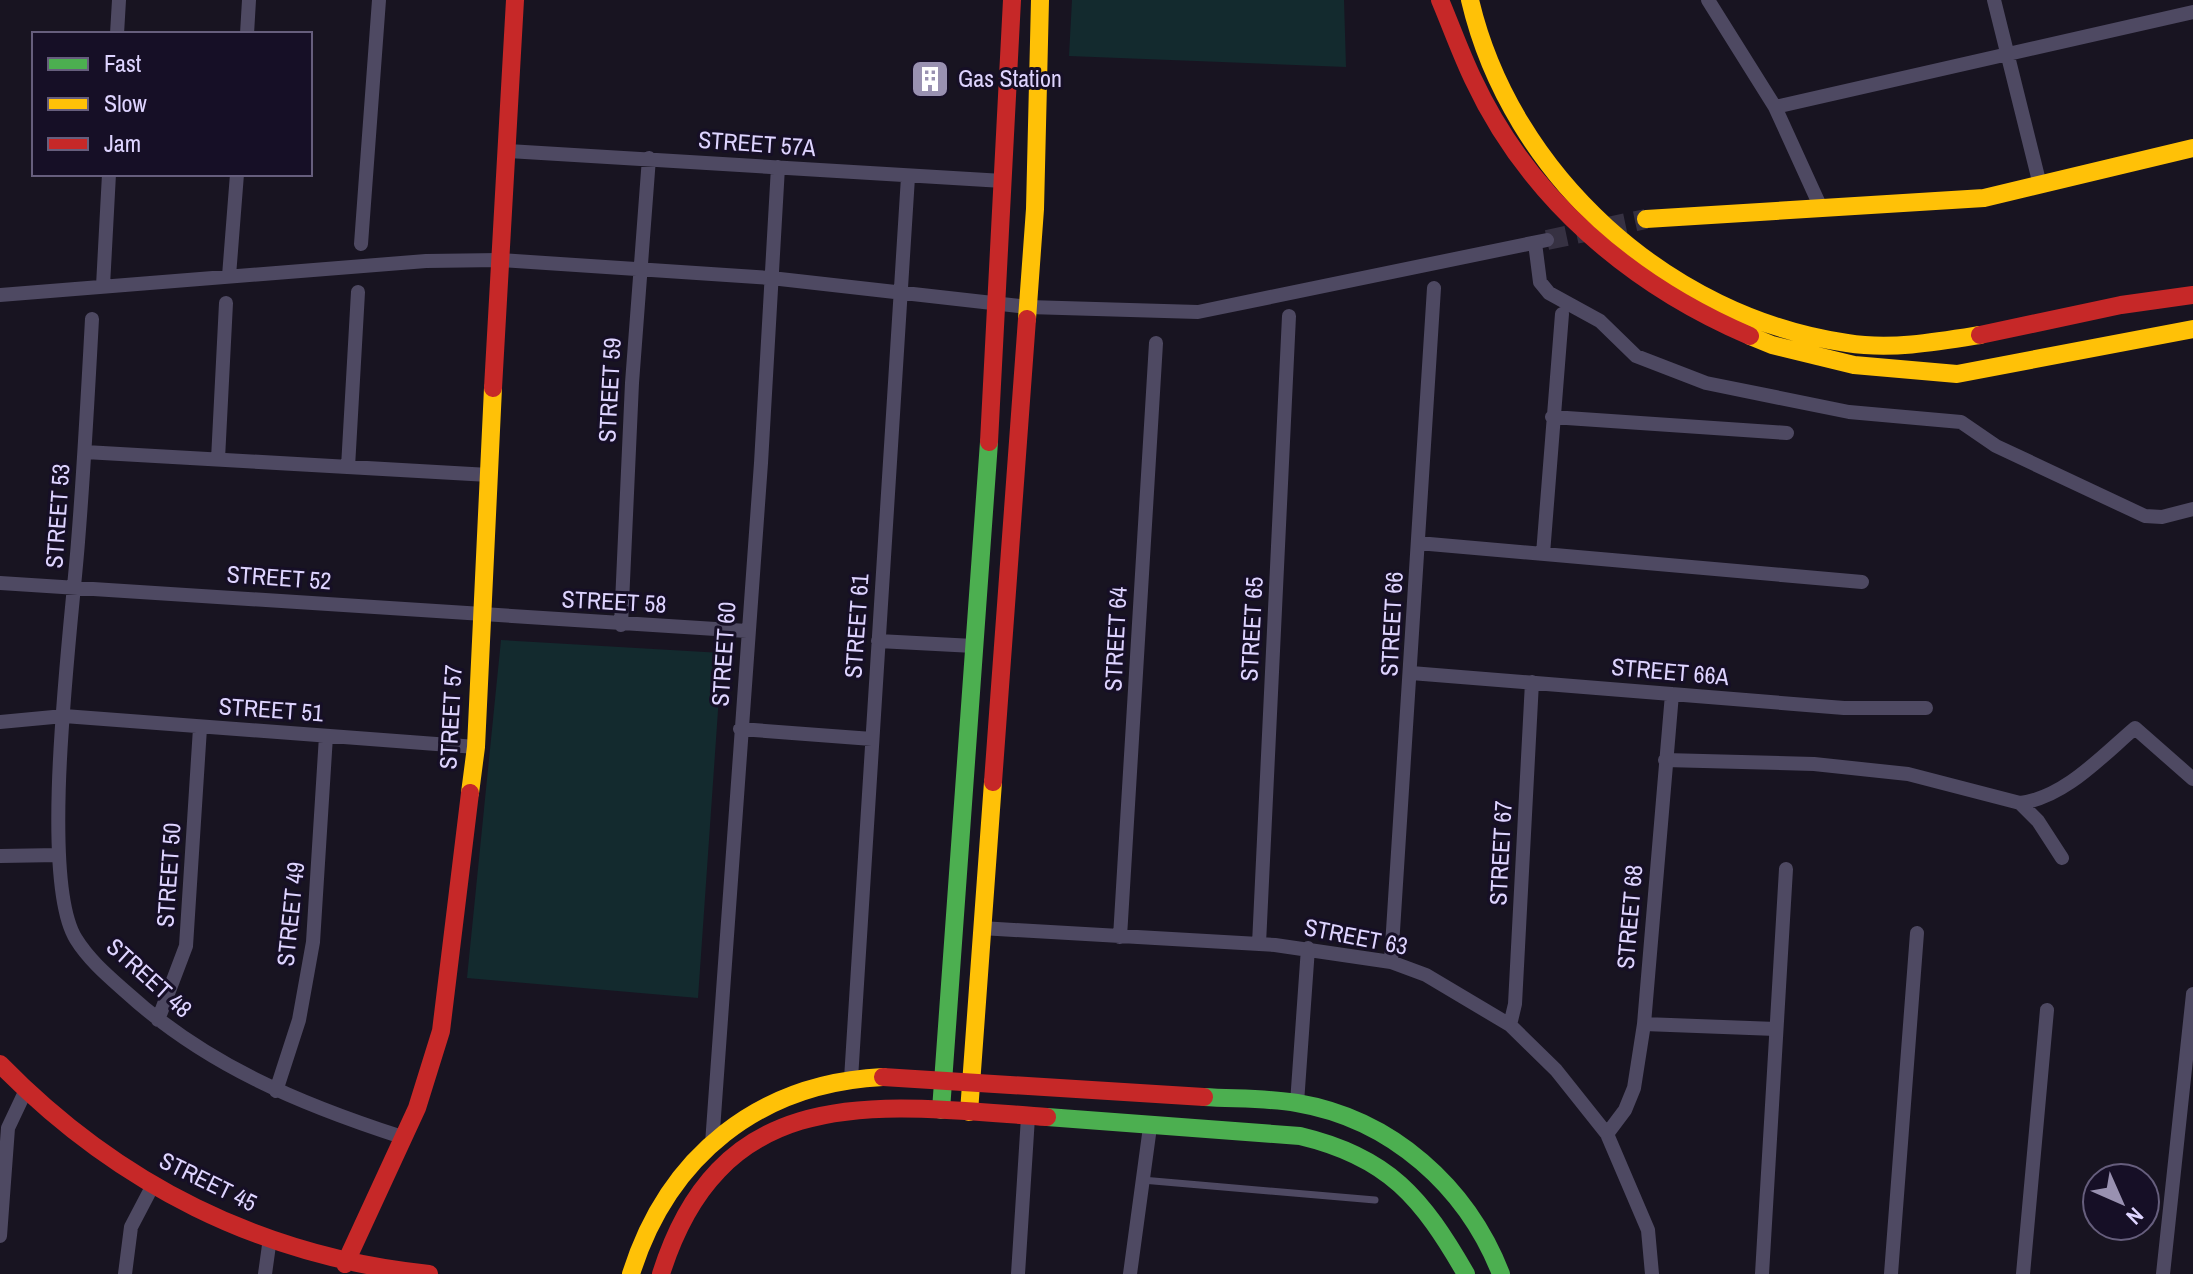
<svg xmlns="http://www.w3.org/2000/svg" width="2193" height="1274" viewBox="0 0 2193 1274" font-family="'Archivo Narrow',sans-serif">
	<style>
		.green { fill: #132a2e }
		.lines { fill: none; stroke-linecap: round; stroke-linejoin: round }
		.secondary-tunnel { stroke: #363142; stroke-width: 20; stroke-dasharray: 20 10; stroke-linecap: butt }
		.lane { stroke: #4e4962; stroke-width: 7 }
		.street { stroke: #4e4962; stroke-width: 14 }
		.fast { stroke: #4caf50; stroke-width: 18 }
		.slow { stroke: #ffc107; stroke-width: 18 }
		.jam { stroke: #c62828; stroke-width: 18 }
		.labels { text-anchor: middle; stroke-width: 6; stroke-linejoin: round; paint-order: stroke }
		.poi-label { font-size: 24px; fill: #ded4ff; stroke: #160f26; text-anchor: start }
		.street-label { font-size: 24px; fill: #ded4ff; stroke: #160f26 }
	</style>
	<rect width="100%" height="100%" fill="#181421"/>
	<!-- green -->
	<path class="green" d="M 1072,0 L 1344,0 L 1346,67 L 1069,56 Z
		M 501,640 L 722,653 L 698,998 L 467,978 Z"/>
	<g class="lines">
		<!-- secondary-tunnel -->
		<path class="secondary-tunnel" d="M 1547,240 L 1646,219"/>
		<!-- lane -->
		<path class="lane" d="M 1142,1180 L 1375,1200"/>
		<!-- street -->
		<path class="street" d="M 1708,0 L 1775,107 L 1821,208
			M 1994,0 L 2040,185
			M 117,34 L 119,0
			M 247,34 L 249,0
			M 1775,107 L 2193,12
			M 508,151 L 1003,181
			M 1535,243 L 1540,282 L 1549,293 L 1600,321 L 1636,356 L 1706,383 L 1849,412 L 1961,422 L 1996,446 L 2145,516 L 2162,517 L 2193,509
			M 361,244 L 379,0
			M 229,276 L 237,174
			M 103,286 L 109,174
			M 0,295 L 426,261 L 500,260 L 771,278 L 1028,307 L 1198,312 L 1547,240
			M 92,319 C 88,393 84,468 78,542 C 72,623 38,878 76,939 C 89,960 108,976 126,992 C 206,1065 300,1104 402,1137
			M 1552,417 L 1787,433
			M 85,452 L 489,475
			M 218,459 L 226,303
			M 348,467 L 358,292
			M 1418,543 L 1862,582
			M 1543,554 L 1562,314
			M 0,583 L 747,631
			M 621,625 L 632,383 L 649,158
			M 878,641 L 974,646
			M 1411,673 L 1844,708 L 1926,708
			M 0,722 L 64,716 L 476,747
			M 740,729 L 872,739
			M 1665,760 L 1814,764 L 1908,774 L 2020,803 L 2038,821 L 2062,858
			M 2020,803 C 2064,798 2102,756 2135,728 L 2193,779
			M 0,856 L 59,855
			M 981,928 L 1275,945 L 1391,962 L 1426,975 L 1510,1025 L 1556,1070 L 1607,1134 L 1648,1230 L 1652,1274
			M 1120,937 L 1156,343
			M 1259,944 L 1289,316
			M 1391,962 L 1434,288
			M 158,1020 L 186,946 L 200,728
			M 1644,1024 L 1776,1029
			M 1510,1025 L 1515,1004 L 1532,682
			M 851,1079 L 908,177
			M 276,1091 L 299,1020 L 313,942 L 326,736
			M 1297,1103 L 1308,948
			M 1607,1134 L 1625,1110 L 1634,1088 L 1644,1024 L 1672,694
			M 712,1144 L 761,463 L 778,167
			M 0,1236 L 8,1128 L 25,1092
			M 125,1274 L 131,1227 L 153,1185
			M 265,1274 L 270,1238
			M 1018,1274 L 1028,1117
			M 1130,1274 L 1150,1127
			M 1762,1274 L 1786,869
			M 1891,1274 L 1917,933
			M 2023,1274 L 2047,1010
			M 2163,1274 L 2193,994"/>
		<!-- fast -->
		<path class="fast" d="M 1204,1097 C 1235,1099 1267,1098 1297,1103 C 1392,1119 1467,1187 1501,1274
			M 941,1110 L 989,442
			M 1047,1117 L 1300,1136 C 1389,1157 1422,1198 1466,1274"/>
		<!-- slow -->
		<path class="slow" d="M 1470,0 C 1511,175 1668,317 1847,343 C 1891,350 1937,342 1980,335
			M 1646,219 L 1984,198 L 2193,148
			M 1027,319 L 1035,209 L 1040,0
			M 1750,336 L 1772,345 L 1854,365 L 1957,374 L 2193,329
			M 470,793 L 476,747 L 493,388
			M 969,1112 L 993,782
			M 631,1274 C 668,1156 759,1083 883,1077"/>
		<!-- jam -->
		<path class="jam" d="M 1440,0 C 1451,26 1461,54 1473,79 C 1529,199 1631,285 1750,336
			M 1980,335 L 2121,305 L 2193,295
			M 493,388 L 515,0
			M 989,442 L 1012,0
			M 993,782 L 1027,319
			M 0,1064 C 117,1184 262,1257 429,1274
			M 883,1077 L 1204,1097
			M 345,1264 L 417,1108 L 441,1031 L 470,793
			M 661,1274 C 723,1077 880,1105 1047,1117"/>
	</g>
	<!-- icons -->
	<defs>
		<g id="building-square" transform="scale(2)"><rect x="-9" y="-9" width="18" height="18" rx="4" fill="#9991b1" stroke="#160f26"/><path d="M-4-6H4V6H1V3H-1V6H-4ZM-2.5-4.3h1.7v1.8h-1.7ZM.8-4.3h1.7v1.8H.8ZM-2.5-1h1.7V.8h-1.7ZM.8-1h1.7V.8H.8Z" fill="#fff"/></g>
	</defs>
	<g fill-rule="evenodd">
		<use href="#building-square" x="930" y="79"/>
	</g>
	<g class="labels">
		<!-- poi labels -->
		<g class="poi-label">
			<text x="958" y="87">Gas Station</text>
		</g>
		<!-- street labels -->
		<g class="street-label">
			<text transform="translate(757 144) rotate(4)" y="8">STREET 57A</text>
			<text transform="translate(610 390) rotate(-87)" y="8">STREET 59</text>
			<text transform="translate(58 516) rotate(-86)" y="8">STREET 53</text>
			<text transform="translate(279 578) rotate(4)" y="8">STREET 52</text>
			<text transform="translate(614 602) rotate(3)" y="8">STREET 58</text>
			<text transform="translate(1392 624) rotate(-87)" y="8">STREET 66</text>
			<text transform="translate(857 626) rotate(-86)" y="8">STREET 61</text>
			<text transform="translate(1252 629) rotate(-87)" y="8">STREET 65</text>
			<text transform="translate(1116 639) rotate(-87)" y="8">STREET 64</text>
			<text transform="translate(724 654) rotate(-86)" y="8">STREET 60</text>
			<text transform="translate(1670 672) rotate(5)" y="8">STREET 66A</text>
			<text transform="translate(271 710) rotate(4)" y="8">STREET 51</text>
			<text transform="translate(451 717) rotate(-87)" y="8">STREET 57</text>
			<text transform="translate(1501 853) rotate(-87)" y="8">STREET 67</text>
			<text transform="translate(169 875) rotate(-86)" y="8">STREET 50</text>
			<text transform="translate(291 914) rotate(-84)" y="8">STREET 49</text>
			<text transform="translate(1630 917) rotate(-85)" y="8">STREET 68</text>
			<text transform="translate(1356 937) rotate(11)" y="8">STREET 63</text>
			<text transform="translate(149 978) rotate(42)" y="8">STREET 48</text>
			<text transform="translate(208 1182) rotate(26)" y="8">STREET 45</text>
		</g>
	</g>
	<!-- legend -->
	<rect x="32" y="32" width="280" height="144" fill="#160f26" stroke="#665e7d" stroke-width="2"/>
	<rect x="48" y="58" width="40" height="12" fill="#4caf50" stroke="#665e7d" stroke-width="2"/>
	<text x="104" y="72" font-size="24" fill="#ded4ff">Fast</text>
	<rect x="48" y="98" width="40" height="12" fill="#ffc107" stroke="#665e7d" stroke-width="2"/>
	<text x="104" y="112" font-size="24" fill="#ded4ff">Slow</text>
	<rect x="48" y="138" width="40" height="12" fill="#c62828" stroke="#665e7d" stroke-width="2"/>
	<text x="104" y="152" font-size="24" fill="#ded4ff">Jam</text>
	<!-- north arrow -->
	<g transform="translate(2121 1202) rotate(135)"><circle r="38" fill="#160f26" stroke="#665e7d" stroke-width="2"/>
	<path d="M0-6L14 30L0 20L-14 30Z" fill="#9991b1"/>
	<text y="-12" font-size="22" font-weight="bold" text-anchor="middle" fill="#ded4ff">N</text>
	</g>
</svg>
